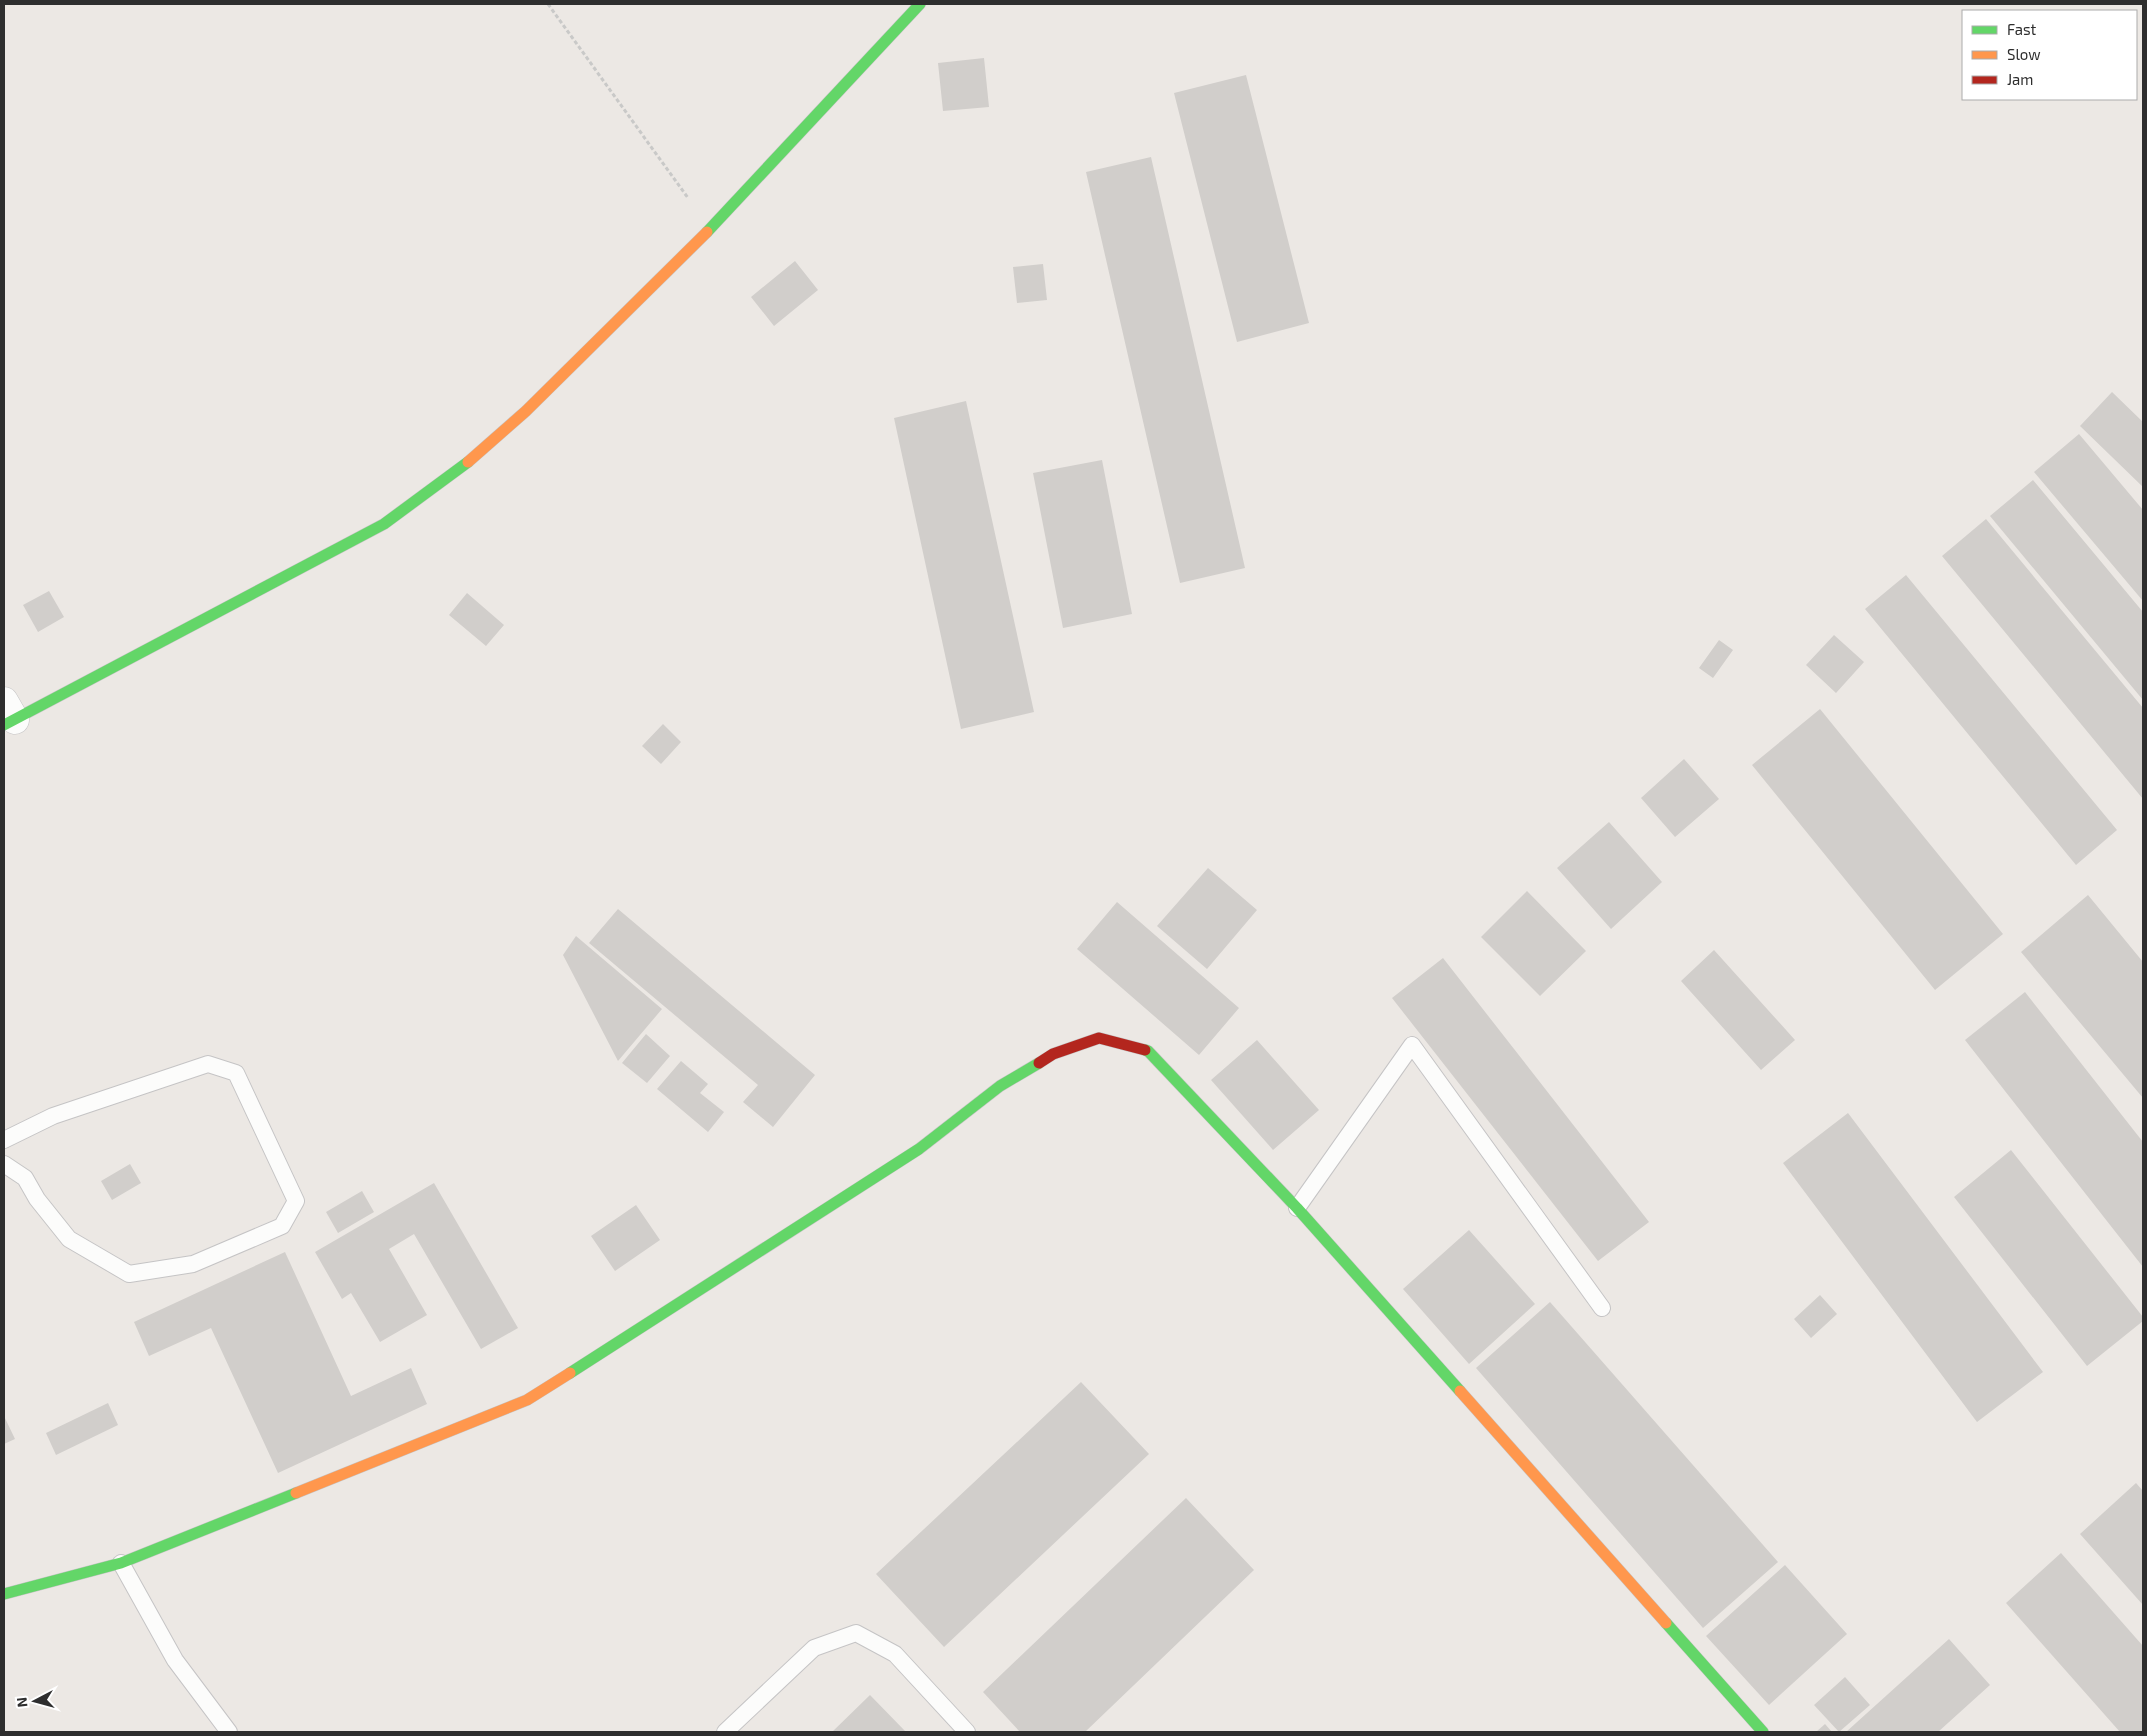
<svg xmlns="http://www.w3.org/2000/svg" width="2147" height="1736" viewBox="0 0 2147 1736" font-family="'Exo 2',sans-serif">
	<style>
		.building { fill: #d1cecb }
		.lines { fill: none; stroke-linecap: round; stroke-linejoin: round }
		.lane-casing { stroke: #c5c4c5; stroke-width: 18 }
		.street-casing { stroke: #c5c4c5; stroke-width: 29 }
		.fast-casing { stroke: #c5c4c5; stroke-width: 12 }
		.slow-casing { stroke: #c5c4c5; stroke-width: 12 }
		.jam-casing { stroke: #c5c4c5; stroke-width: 12 }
		.path { stroke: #c9c9c8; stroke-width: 3; stroke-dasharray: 4 2.5; stroke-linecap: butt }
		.lane { stroke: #fcfcfb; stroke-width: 16 }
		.street { stroke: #fcfcfb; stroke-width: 28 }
		.fast { stroke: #63d668; stroke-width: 11 }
		.slow { stroke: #ff974d; stroke-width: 11 }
		.jam { stroke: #b3261e; stroke-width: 11 }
	</style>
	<rect width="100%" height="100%" fill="#ece8e4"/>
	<!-- building -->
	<path class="building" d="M 984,58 L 989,107 L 943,111 L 938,63 Z
		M 1246,75 L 1309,323 L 1237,342 L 1174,93 Z
		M 1151,157 L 1245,568 L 1180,583 L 1086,172 Z
		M 795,261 L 818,290 L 774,326 L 751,297 Z
		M 1043,264 L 1047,300 L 1017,303 L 1013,267 Z
		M 2112,392 L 2143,422 L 2143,487 L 2080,426 Z
		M 966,401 L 1034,712 L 961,729 L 894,418 Z
		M 2079,434 L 2143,510 L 2143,601 L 2034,472 Z
		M 1102,460 L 1132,614 L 1063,628 L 1033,473 Z
		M 2033,480 L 2143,612 L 2143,700 L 1990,516 Z
		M 1986,519 L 2143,708 L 2143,799 L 1942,556 Z
		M 1906,575 L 2117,830 L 2076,865 L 1865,609 Z
		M 49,591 L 64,617 L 38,632 L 23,605 Z
		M 467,593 L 504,625 L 486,646 L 449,615 Z
		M 1834,635 L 1864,662 L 1836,693 L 1806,665 Z
		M 1719,640 L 1733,650 L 1713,678 L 1699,668 Z
		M 1820,709 L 2003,934 L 1935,990 L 1752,765 Z
		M 663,724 L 681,742 L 661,764 L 642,746 Z
		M 1684,759 L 1719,799 L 1675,837 L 1641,798 Z
		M 1609,822 L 1662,882 L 1611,929 L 1557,868 Z
		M 1208,868 L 1257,910 L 1207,969 L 1157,926 Z
		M 1527,891 L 1586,951 L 1540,996 L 1481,937 Z
		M 2088,895 L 2143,962 L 2143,1098 L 2021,952 Z
		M 1117,902 L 1239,1008 L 1199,1055 L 1077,949 Z
		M 618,909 L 815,1075 L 773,1127 L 743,1102 L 758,1085 L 589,943 Z
		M 576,936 L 662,1009 L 618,1061 L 563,955 Z
		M 1714,950 L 1795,1040 L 1761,1070 L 1681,981 Z
		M 1443,958 L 1649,1222 L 1598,1261 L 1392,998 Z
		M 2025,992 L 2143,1142 L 2143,1267 L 1965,1040 Z
		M 646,1034 L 670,1056 L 647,1083 L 622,1063 Z
		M 1257,1040 L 1319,1110 L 1273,1150 L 1211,1080 Z
		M 681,1061 L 708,1084 L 700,1093 L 724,1112 L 708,1132 L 657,1089 Z
		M 1848,1113 L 2043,1372 L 1977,1422 L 1783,1163 Z
		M 2011,1150 L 2143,1317 L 2143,1321 L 2087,1366 L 1954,1197 Z
		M 130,1164 L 141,1183 L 112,1200 L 101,1181 Z
		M 434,1183 L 518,1328 L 481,1349 L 414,1234 L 389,1249 L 427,1315 L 380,1342 L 351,1293 L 342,1299 L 315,1252 Z
		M 362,1191 L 374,1212 L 338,1233 L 326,1212 Z
		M 636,1205 L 660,1240 L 615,1271 L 591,1236 Z
		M 1469,1230 L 1535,1304 L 1469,1364 L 1403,1289 Z
		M 285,1252 L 351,1396 L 411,1368 L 427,1404 L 278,1473 L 211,1328 L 149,1356 L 134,1322 Z
		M 1820,1295 L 1837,1314 L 1811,1338 L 1794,1319 Z
		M 1550,1302 L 1778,1562 L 1703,1628 L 1476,1368 Z
		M 1081,1382 L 1149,1454 L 944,1647 L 876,1574 Z
		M 108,1403 L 118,1425 L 56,1455 L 46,1433 Z
		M 4,1416 L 15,1439 L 4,1444 Z
		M 2136,1483 L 2143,1491 L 2143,1605 L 2080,1534 Z
		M 1186,1498 L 1254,1570 L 1085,1732 L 1020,1732 L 983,1692 Z
		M 2061,1553 L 2143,1646 L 2143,1732 L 2120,1732 L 2006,1603 Z
		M 1785,1565 L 1847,1634 L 1769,1705 L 1706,1636 Z
		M 1949,1639 L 1990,1685 L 1938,1732 L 1846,1732 Z
		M 1845,1677 L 1870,1705 L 1839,1732 L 1814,1705 Z
		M 870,1695 L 906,1732 L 832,1732 Z
		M 1825,1724 L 1832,1732 L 1816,1732 Z"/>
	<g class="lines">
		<!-- lane casing -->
		<g class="lane-casing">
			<path id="lane" d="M 4,1140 L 53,1116 L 208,1064 L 236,1073 L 296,1201 L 282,1226 L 193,1264 L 129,1274 L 69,1239 L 37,1199 L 25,1178 L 4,1164
				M 1297,1208 L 1412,1045 L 1602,1308
				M 121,1563 L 175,1660 L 229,1732
				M 725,1732 L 814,1648 L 856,1633 L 895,1654 L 967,1732"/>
		</g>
		<!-- street casing -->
		<g class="street-casing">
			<path id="street" d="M 4,701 L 15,720"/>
		</g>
		<!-- fast casing -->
		<g class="fast-casing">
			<path id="fast" d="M 707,232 L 920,4
				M 4,725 L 384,524 L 468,462
				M 1145,1050 L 1148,1051 L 1297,1208 L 1460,1391
				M 570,1373 L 919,1149 L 1000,1086 L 1039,1063
				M 4,1594 L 121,1563 L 296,1493
				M 1666,1623 L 1763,1732"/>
		</g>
		<!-- slow casing -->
		<g class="slow-casing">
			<path id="slow" d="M 468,462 L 526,411 L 707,232
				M 1460,1391 L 1666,1623
				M 296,1493 L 527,1400 L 570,1373"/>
		</g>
		<!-- jam casing -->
		<g class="jam-casing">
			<path id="jam" d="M 1039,1063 L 1053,1054 L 1099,1038 L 1145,1050"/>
		</g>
		<!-- path -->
		<path class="path" d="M 548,4 L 688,198"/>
		<!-- lane -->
		<use href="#lane" class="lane"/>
		<!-- street -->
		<use href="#street" class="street"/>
		<!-- fast -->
		<use href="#fast" class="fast"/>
		<!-- slow -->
		<use href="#slow" class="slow"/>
		<!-- jam -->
		<use href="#jam" class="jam"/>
	</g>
	<!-- border -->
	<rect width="2147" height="1736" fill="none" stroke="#2e2e2e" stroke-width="10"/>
	<!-- legend -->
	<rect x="1962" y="10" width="175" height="90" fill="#ffffff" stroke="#ababab"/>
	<rect x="1972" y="26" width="25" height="8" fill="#63d668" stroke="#ababab"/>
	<text x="2007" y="35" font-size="15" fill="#2e2e2e">Fast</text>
	<rect x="1972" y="51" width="25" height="8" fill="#ff974d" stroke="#ababab"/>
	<text x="2007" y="60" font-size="15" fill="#2e2e2e">Slow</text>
	<rect x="1972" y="76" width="25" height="8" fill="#b3261e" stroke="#ababab"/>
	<text x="2007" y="85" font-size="15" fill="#2e2e2e">Jam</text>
	<!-- north arrow -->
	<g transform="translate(35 1701) rotate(264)" stroke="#ffffff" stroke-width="4" paint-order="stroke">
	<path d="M0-4L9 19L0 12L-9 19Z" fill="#2e2e2e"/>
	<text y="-8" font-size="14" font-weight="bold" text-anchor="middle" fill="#2e2e2e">N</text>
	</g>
</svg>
